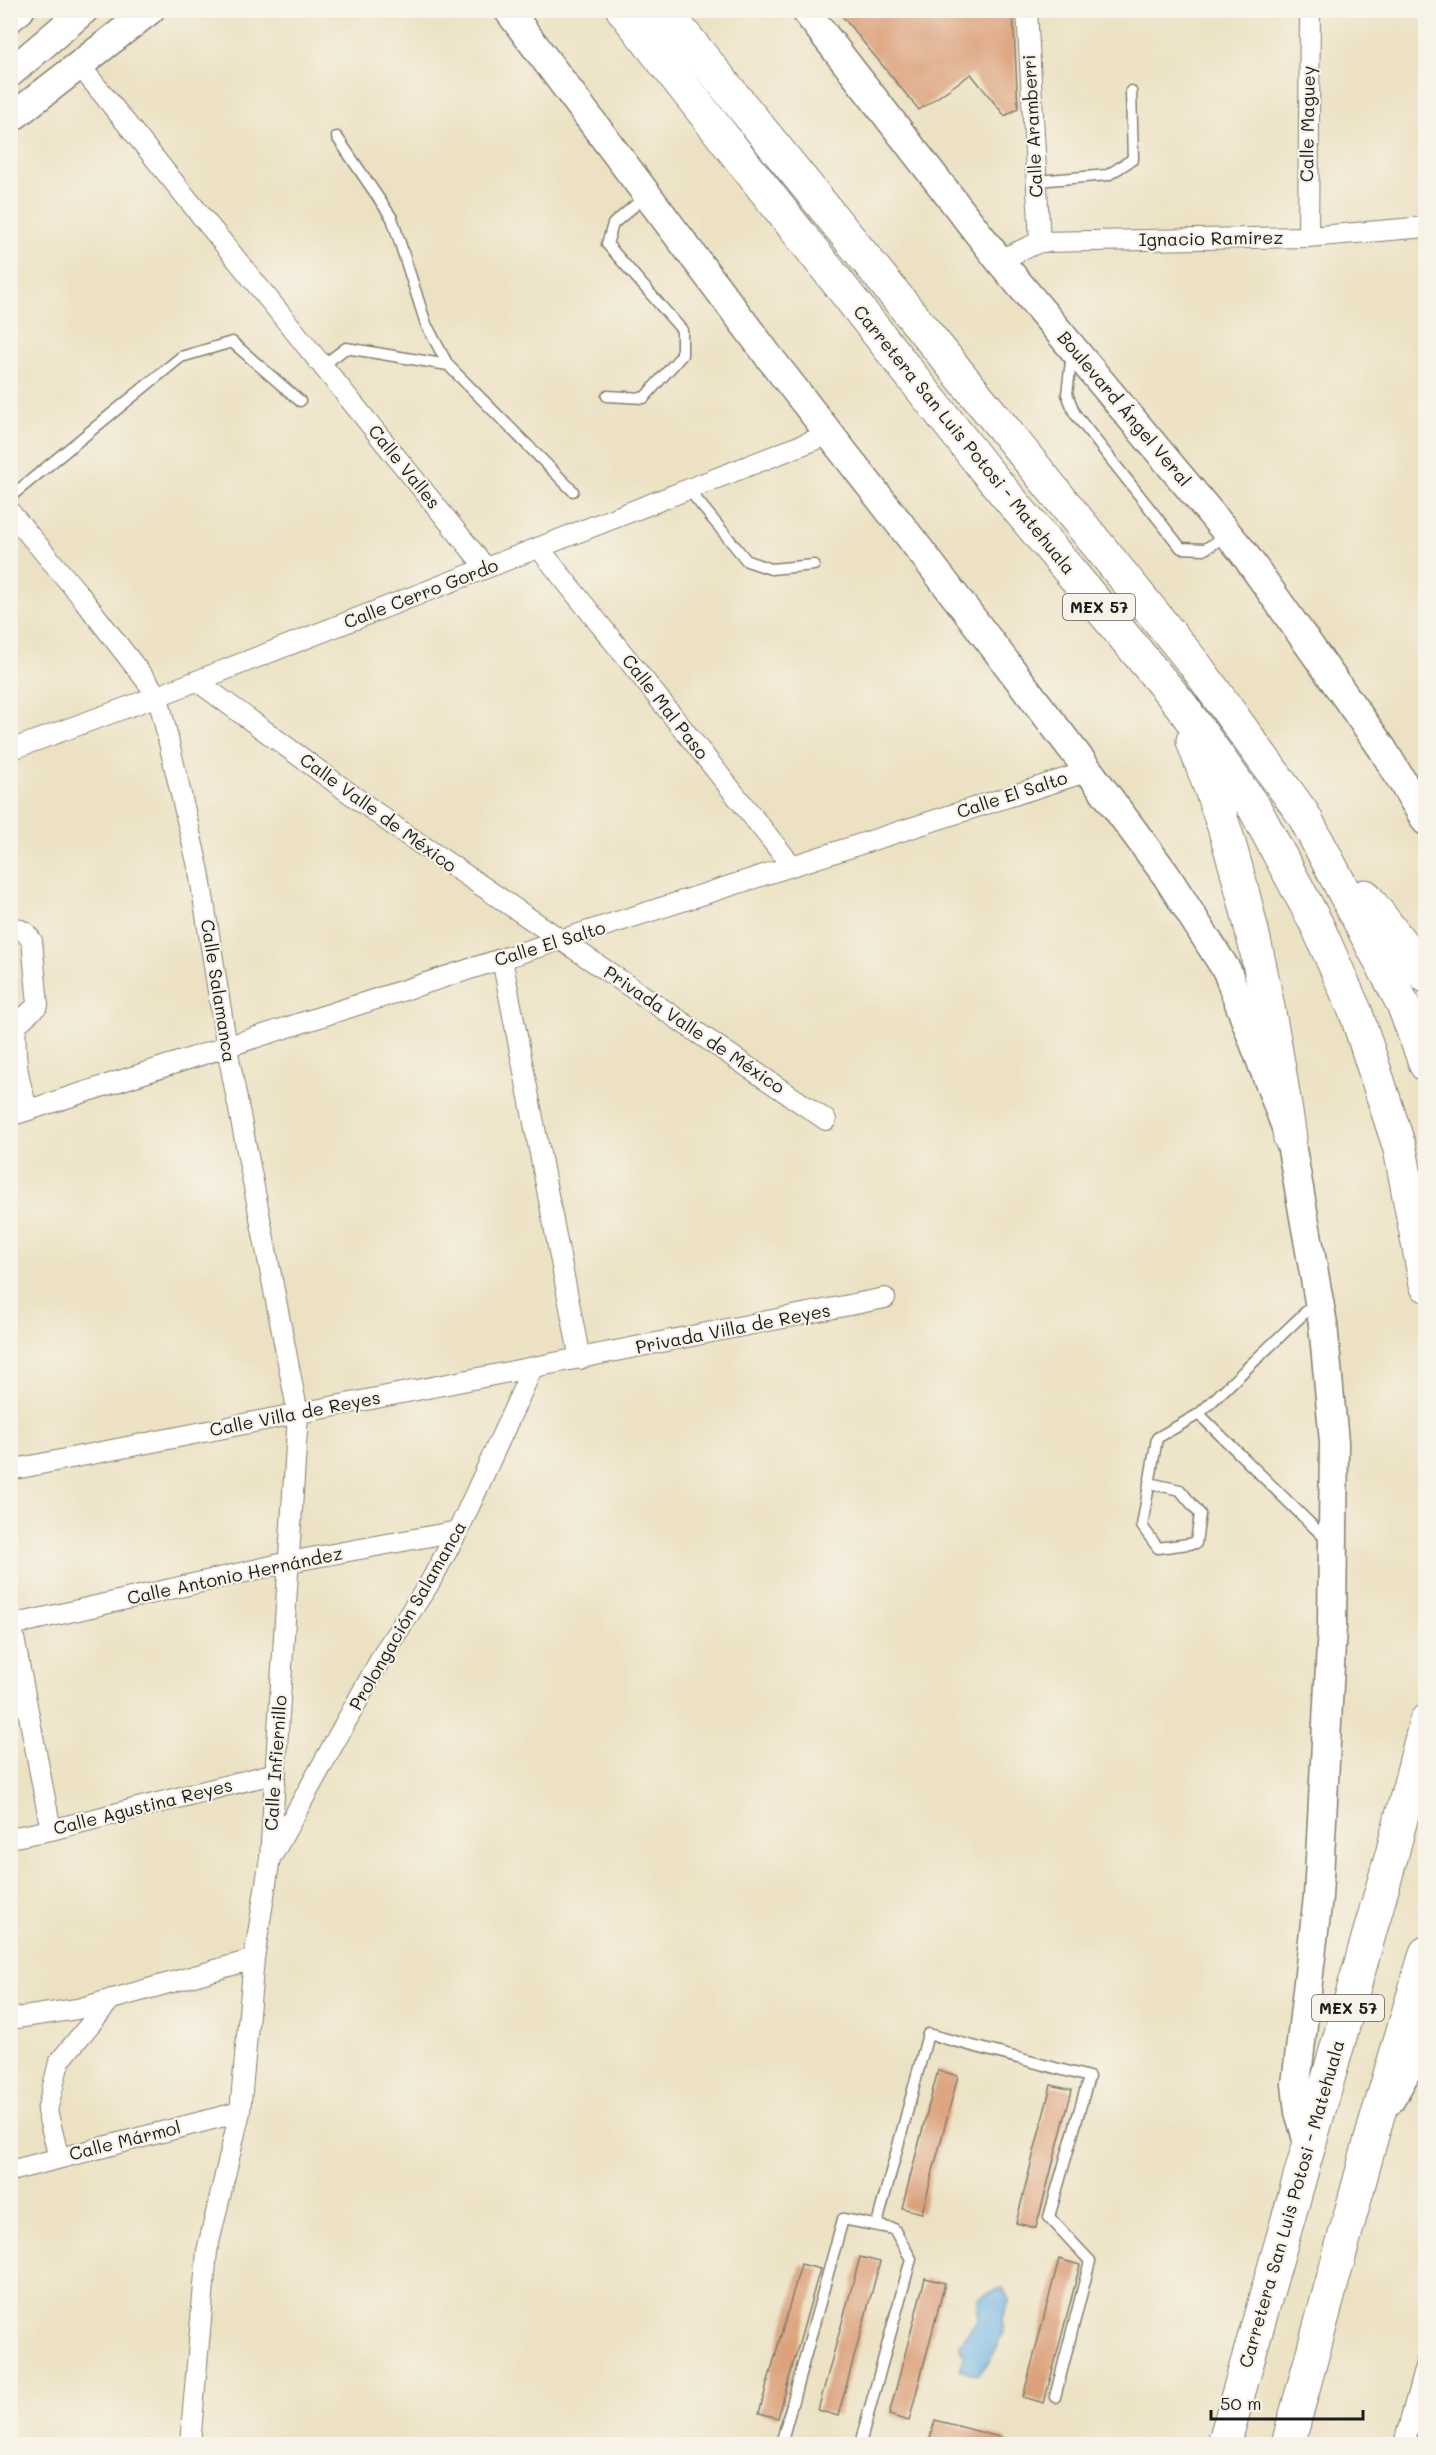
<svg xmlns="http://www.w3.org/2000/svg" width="1436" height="2455" viewBox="0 0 1436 2455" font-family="Mali,sans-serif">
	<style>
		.water { fill: #6db3e4; stroke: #446880; stroke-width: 1.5 }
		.building { fill: #dba17a }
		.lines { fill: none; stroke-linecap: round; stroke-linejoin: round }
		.lane-casing { stroke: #847e6f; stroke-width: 13 }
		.street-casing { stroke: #847e6f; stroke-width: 22 }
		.secondary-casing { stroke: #847e6f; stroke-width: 31 }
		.highway-casing { stroke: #847e6f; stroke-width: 35 }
		.lane { stroke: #fff; stroke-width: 10 }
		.street { stroke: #fff; stroke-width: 20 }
		.secondary { stroke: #fff; stroke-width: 28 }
		.highway { stroke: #fff; stroke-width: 33 }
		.labels { text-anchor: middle; stroke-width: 4.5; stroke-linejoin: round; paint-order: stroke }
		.shield { fill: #f7f3e8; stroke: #5e5c59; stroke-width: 1.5 }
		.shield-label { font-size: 16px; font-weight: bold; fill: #1c1c1c }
		.street-label { font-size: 18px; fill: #1c1c1c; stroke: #f7f3e8 }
	</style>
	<rect width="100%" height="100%" fill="#f7f3e8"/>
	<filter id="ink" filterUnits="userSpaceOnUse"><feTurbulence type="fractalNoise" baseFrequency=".0167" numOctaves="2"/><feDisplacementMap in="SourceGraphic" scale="12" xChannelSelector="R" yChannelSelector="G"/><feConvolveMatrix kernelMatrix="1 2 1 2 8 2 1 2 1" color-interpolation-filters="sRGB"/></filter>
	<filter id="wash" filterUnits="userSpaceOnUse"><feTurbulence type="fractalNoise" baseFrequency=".008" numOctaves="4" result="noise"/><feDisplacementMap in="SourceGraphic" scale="24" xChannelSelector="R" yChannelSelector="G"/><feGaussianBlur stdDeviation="1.35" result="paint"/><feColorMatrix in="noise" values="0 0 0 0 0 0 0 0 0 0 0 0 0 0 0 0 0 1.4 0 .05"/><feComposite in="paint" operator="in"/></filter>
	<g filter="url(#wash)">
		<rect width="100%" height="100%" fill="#ece1c2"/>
		<!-- water -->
		<path class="water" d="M 1001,2288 L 1010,2300 L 1002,2319 L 1004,2332 L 987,2365 L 978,2375 L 959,2369 L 964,2357 L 959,2345 L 978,2319 L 978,2298 Z"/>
		<g id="blocks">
			<!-- building -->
			<path class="building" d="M 837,10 L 1013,10 L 1018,108 L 1005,116 L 971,74 L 919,110 Z
				M 938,2070 L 958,2076 L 922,2213 L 902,2208 Z
				M 1051,2085 L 1072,2090 L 1036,2228 L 1016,2223 Z
				M 860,2257 L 880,2262 L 838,2416 L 818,2410 Z
				M 1059,2259 L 1080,2265 L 1044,2403 L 1023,2397 Z
				M 801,2264 L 820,2269 L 778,2418 L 759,2413 Z
				M 925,2278 L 945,2283 L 909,2421 L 889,2415 Z
				M 935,2420 L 1007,2439 L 1007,2445 L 928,2445 Z"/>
		</g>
	</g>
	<g filter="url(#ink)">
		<use href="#blocks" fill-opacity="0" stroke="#847e6f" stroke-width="1.5"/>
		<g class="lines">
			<!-- lane casing -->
			<g class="lane-casing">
				<path id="lane" d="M 337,137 L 392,218 L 426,324 L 448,365
					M 1037,181 L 1108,175 L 1133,159 L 1131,91
					M 1072,353 L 1067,394 L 1075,414 L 1181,548 L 1205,549 L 1228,535
					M 322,366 L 346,348 L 448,365 L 573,491
					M 607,396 L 644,398 L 682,355 L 682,330 L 607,244 L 613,224 L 647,195
					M 688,489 L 747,561 L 771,569 L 814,565
					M 10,497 L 181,357 L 232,342 L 300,401
					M 1316,1302 L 1199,1414 L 1329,1542
					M 1149,1483 L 1180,1490 L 1200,1514 L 1196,1543 L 1158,1548 L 1142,1526 L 1157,1438 L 1199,1414
					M 877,2224 L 928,2034 L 1089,2077 L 1049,2217 L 1090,2261 L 1055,2397
					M 781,2444 L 843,2219 L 894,2229 L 911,2259 L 860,2444"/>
			</g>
			<!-- street casing -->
			<g class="street-casing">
				<path id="street" d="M 1027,10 L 1040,242
					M 80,66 L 486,568
					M 1308,237 L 1310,10
					M 999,260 L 1040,242 L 1308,237 L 1426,227
					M 10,512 L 79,594 L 158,696 L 199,871 L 227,1048 L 298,1414 L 270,1858 L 254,1959 L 240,2112 L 207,2251 L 190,2444
					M 539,548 L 792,866
					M 197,681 L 401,831 L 826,1120
					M 10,750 L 158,696 L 830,434
					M 10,928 L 14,927 L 25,932 L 32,941 L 38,1005 L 16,1025 C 14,1056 18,1081 28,1110
					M 502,959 L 580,1359
					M 10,1116 L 1089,771
					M 10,1470 L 885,1298
					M 10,1617 L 51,1830
					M 12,1625 L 289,1562 L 458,1531
					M 10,1838 L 51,1830 L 276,1773
					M 273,1854 L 386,1649 L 429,1584 L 458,1531 L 533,1367
					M 10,2019 L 77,2009 L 254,1959
					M 59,2158 L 47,2111 L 59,2062 L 111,1999
					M 10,2171 L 240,2112
					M 1404,2444 L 1426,2363"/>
			</g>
			<!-- secondary casing -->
			<g class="secondary-casing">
				<path id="secondary" d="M 508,10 L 770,358 L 903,528 L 1089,771 L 1166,875 L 1227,971 L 1290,1138 L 1323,1324 L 1334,1442 L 1332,1626 L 1318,1897 L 1296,2084 L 1299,2112 L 1309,2145
					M 805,10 L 999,260 L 1243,552 L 1382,748 L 1426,821
					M 10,18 L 20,10
					M 10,73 L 84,10
					M 10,119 L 150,10
					M 1391,2099 L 1426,2036"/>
			</g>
			<!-- highway casing -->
			<g class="highway-casing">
				<path id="highway" d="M 623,10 L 984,468 L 1181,705 L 1255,809 L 1317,925 L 1356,1013 L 1400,1149 L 1426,1285
					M 664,10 L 1196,666 L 1303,814 L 1403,1004 L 1426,1065
					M 1193,741 C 1205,774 1218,806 1228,840 C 1257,937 1275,1038 1290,1138
					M 1365,896 L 1426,976
					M 1224,2444 L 1392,1854 L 1426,1721
					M 1288,2444 L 1373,2132 L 1426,1953"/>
			</g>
			<!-- lane -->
			<use href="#lane" class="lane"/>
			<!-- street -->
			<use href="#street" class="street"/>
			<!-- secondary -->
			<use href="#secondary" class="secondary"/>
			<!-- highway -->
			<use href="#highway" class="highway"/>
		</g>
	</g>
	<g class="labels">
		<!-- shield labels -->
		<g class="shield">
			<rect x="1063" y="594" width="72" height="26" rx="4.5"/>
			<rect x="1312" y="1995" width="72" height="26" rx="4.5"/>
		</g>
		<g class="shield-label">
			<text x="1099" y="613">MEX 57</text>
			<text x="1348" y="2014">MEX 57</text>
		</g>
		<!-- street labels -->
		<g class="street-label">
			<text transform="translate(1308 124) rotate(-89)" y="6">Calle Maguey</text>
			<text transform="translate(1033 126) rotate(-93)" y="6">Calle Aramberri</text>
			<text transform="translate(1211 239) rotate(-1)" y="6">Ignacio Ramirez</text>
			<text transform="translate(1124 409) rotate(50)" y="6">Boulevard Ángel Veral</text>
			<text transform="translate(964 440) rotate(51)" y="6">Carretera San Luis Potosi - Matehuala</text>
			<text transform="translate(404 467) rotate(51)" y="6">Calle Valles</text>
			<text transform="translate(421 594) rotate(-21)" y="6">Calle Cerro Gordo</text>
			<text transform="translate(665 707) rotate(52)" y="6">Calle Mal Paso</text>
			<text transform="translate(1012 795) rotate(-18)" y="6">Calle El Salto</text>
			<text transform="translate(378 813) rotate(36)" y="6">Calle Valle de México</text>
			<text transform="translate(550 944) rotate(-17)" y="6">Calle El Salto</text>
			<text transform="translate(218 991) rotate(81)" y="6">Calle Salamanca</text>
			<text transform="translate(694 1030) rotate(34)" y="6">Privada Valle de México</text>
			<text transform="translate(733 1329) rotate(-11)" y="6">Privada Villa de Reyes</text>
			<text transform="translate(295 1414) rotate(-11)" y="6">Calle Villa de Reyes</text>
			<text transform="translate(235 1576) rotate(-12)" y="6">Calle Antonio Hernández</text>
			<text transform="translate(408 1616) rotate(-60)" y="6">Prolongación Salamanca</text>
			<text transform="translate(276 1763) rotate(-86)" y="6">Calle Infiernillo</text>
			<text transform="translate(143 1807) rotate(-14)" y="6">Calle Agustina Reyes</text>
			<text transform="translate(125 2141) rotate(-14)" y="6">Calle Mármol</text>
			<text transform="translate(1292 2204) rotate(-74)" y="6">Carretera San Luis Potosi - Matehuala</text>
		</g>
	</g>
	<!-- margin -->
	<rect width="1436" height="2455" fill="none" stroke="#f7f3e8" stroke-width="36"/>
	<!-- scale -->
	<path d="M1211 2410v9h152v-9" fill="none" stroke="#1c1c1c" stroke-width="3"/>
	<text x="1220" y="2410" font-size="18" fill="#1c1c1c" stroke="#f7f3e8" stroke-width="4.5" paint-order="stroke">50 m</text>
</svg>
